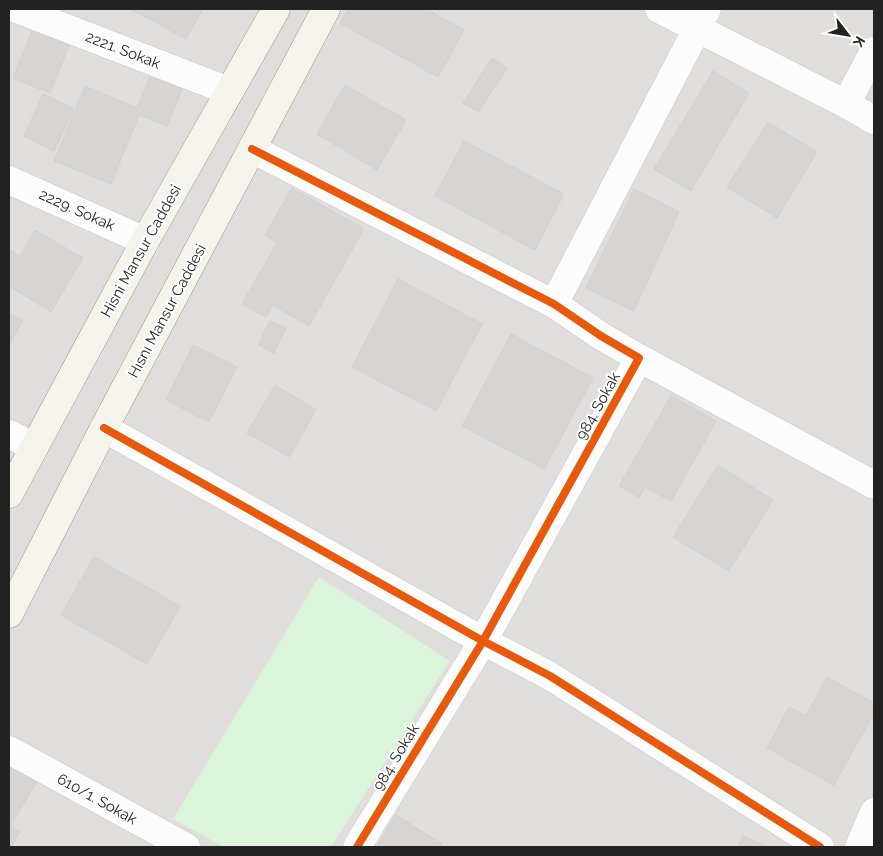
<svg xmlns="http://www.w3.org/2000/svg" width="883" height="856" viewBox="0 0 883 856" font-family="Raleway,sans-serif">
	<style>
		.residential { fill: #dfdedc }
		.park { fill: #daf5da }
		.building { fill: #d7d4d2; stroke: #d3d0cc }
		.lines { fill: none; stroke-linecap: round; stroke-linejoin: round }
		.street-casing { stroke: #c9c8c7; stroke-width: 29 }
		.secondary-casing { stroke: #999a82; stroke-width: 29 }
		.street { stroke: #fdfcfc; stroke-width: 28 }
		.secondary { stroke: #f4f4ed; stroke-width: 28 }
		.cycleway-casing { stroke: #fff; stroke-width: 11 }
		.cycleway { stroke: #e8590c; stroke-width: 8 }
		.labels { text-anchor: middle; stroke-width: 4; stroke-linejoin: round; paint-order: stroke }
		.street-label { font-size: 15px; fill: #222; stroke: #fff }
	</style>
	<rect width="100%" height="100%" fill="#f0eeeb"/>
	<!-- residential -->
	<path class="residential" d="M 9,9 L 874,9 L 874,847 L 9,847 Z"/>
	<!-- park -->
	<path class="park" d="M 319,577 L 450,661 L 331,847 L 224,847 L 173,819 Z"/>
	<!-- building -->
	<path class="building" d="M 131,9 L 203,9 L 186,39 Z
		M 348,9 L 426,9 L 464,30 L 438,77 L 340,23 Z
		M 33,28 L 70,43 L 50,93 L 13,78 Z
		M 492,58 L 507,68 L 478,112 L 463,103 Z
		M 713,71 L 749,93 L 691,191 L 654,169 Z
		M 150,76 L 182,89 L 167,126 L 139,115 L 111,184 L 54,161 L 85,86 L 137,108 Z
		M 345,85 L 406,120 L 377,170 L 317,134 Z
		M 43,94 L 74,109 L 54,151 L 24,136 Z
		M 768,122 L 817,152 L 777,218 L 727,187 Z
		M 464,141 L 564,194 L 535,250 L 435,196 Z
		M 292,188 L 364,229 L 309,326 L 273,305 L 266,317 L 242,304 L 277,243 L 265,235 Z
		M 634,189 L 679,212 L 634,311 L 586,288 Z
		M 35,230 L 83,258 L 51,312 L 9,286 L 9,249 L 20,256 Z
		M 398,279 L 482,324 L 436,411 L 352,367 Z
		M 9,313 L 23,321 L 9,344 Z
		M 270,321 L 286,328 L 274,353 L 258,345 Z
		M 511,334 L 593,378 L 544,469 L 462,426 Z
		M 193,345 L 237,367 L 209,422 L 166,400 Z
		M 275,385 L 316,410 L 289,457 L 247,433 Z
		M 671,396 L 716,421 L 671,501 L 645,487 L 639,497 L 619,486 Z
		M 718,465 L 773,500 L 729,571 L 673,537 Z
		M 94,557 L 180,606 L 147,664 L 61,615 Z
		M 827,677 L 874,703 L 874,713 L 834,785 L 767,748 L 789,707 L 806,716 Z
		M 9,762 L 38,780 L 10,826 L 20,832 L 11,847 L 9,847 Z
		M 396,815 L 442,844 L 439,847 L 376,847 Z
		M 743,836 L 768,847 L 738,847 Z"/>
	<g class="lines">
		<!-- street casing -->
		<g class="street-casing">
			<path id="street" d="M 17,9 L 229,91
				M 659,9 L 846,104 L 874,120
				M 846,104 L 874,51
				M 252,149 L 554,304 L 601,336 L 639,358 L 483,641 L 357,847
				M 9,180 L 145,241
				M 554,304 L 697,29 L 707,9
				M 639,358 L 874,485
				M 104,428 L 483,641 L 550,676 L 820,847
				M 9,434 L 34,447
				M 9,750 L 186,847
				M 859,847 L 874,812"/>
		</g>
		<!-- secondary casing -->
		<g class="secondary-casing">
			<path id="secondary" d="M 9,494 L 145,241 L 276,9
				M 9,614 L 104,428 L 326,9"/>
		</g>
		<!-- street -->
		<use href="#street" class="street"/>
		<!-- secondary -->
		<use href="#secondary" class="secondary"/>
		<!-- cycleway casing -->
		<g class="cycleway-casing">
			<path id="cycleway" d="M 252,149 L 554,304 L 601,336 L 639,358 L 483,641 L 357,847
				M 104,428 L 483,641 L 550,676 L 820,847"/>
		</g>
		<!-- cycleway -->
		<use href="#cycleway" class="cycleway"/>
	</g>
	<g class="labels">
		<!-- street labels -->
		<g class="street-label">
			<text transform="translate(123 50) rotate(21)" y="5">2221. Sokak</text>
			<text transform="translate(77 210) rotate(24)" y="5">2229. Sokak</text>
			<text transform="translate(141 251) rotate(-61)" y="5">Hisni Mansur Caddesi</text>
			<text transform="translate(167 311) rotate(-62)" y="5">Hısnı Mansur Caddesi</text>
			<text transform="translate(598 406) rotate(-61)" y="5">984. Sokak</text>
			<text transform="translate(396 757) rotate(-59)" y="5">984. Sokak</text>
			<text transform="translate(97 799) rotate(29)" y="5">610/1. Sokak</text>
		</g>
	</g>
	<!-- border -->
	<rect width="883" height="856" fill="none" stroke="#222222" stroke-width="20"/>
	<!-- north arrow -->
	<g transform="translate(848 35) rotate(121)" stroke="#ffffff" stroke-width="4" paint-order="stroke">
	<path d="M0-4L9 19L0 12L-9 19Z" fill="#222222"/>
	<text y="-8" font-size="14" font-weight="bold" text-anchor="middle" fill="#222222">K</text>
	</g>
</svg>
